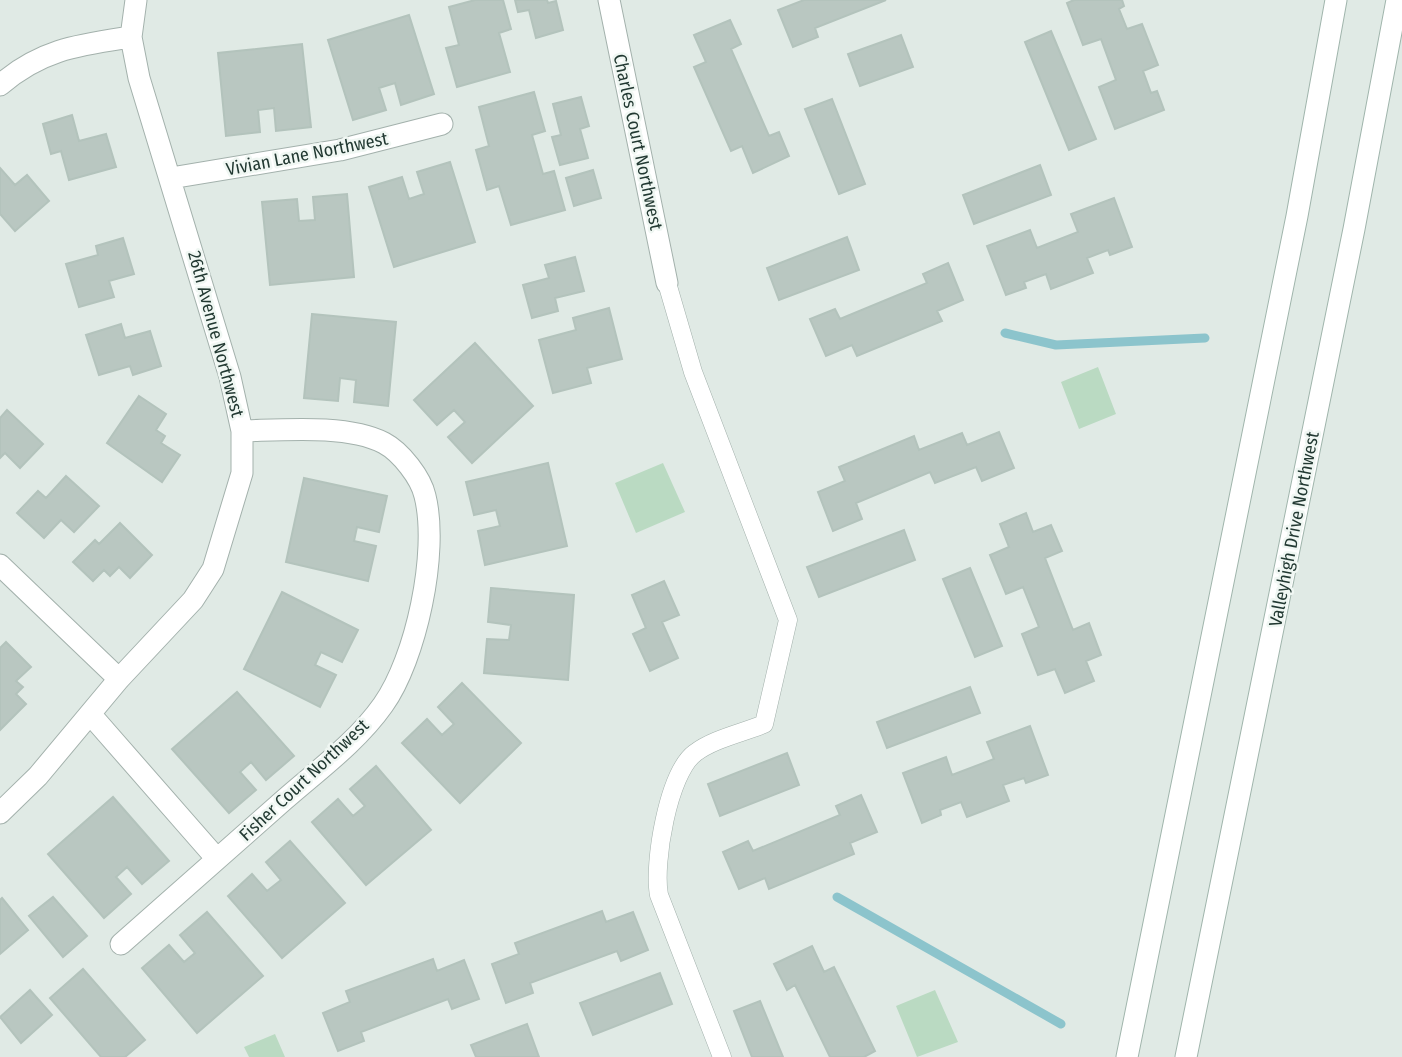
<svg xmlns="http://www.w3.org/2000/svg" width="1402" height="1057" viewBox="0 0 1402 1057" font-family="'Fira Sans Condensed',sans-serif">
	<style>
		.green { fill: #badac2 }
		.lines { fill: none; stroke-linecap: round; stroke-linejoin: round }
		.stream { stroke: #8cc4cc; stroke-width: 9 }
		.building { fill: #b9c7c1; stroke: #b3c3bc; stroke-width: 2 }
		.service-casing { stroke: #a3b1ac; stroke-width: 19 }
		.minor-casing { stroke: #a3b1ac; stroke-width: 23 }
		.secondary-casing { stroke: #a0b5ac; stroke-width: 23 }
		.service { stroke: #fff; stroke-width: 18 }
		.minor { stroke: #fff; stroke-width: 21 }
		.secondary { stroke: #fff; stroke-width: 21 }
		.labels { text-anchor: middle; stroke-width: 5; stroke-linejoin: round; paint-order: stroke }
		.street-label { font-size: 18px; fill: #223932; stroke: #f0f7f3 }
	</style>
	<rect width="100%" height="100%" fill="#e0eae5"/>
	<!-- green -->
	<path class="green" d="M 1098,367 L 1116,414 L 1079,429 L 1061,382 Z
		M 663,463 L 685,512 L 636,533 L 615,483 Z
		M 935,990 L 958,1042 L 917,1057 L 896,1006 Z
		M 275,1034 L 285,1057 L 249,1057 L 244,1047 Z"/>
	<g class="lines">
		<!-- stream -->
		<path class="stream" d="M 1005,333 L 1056,345 L 1205,338
			M 837,897 L 1061,1024"/>
	</g>
	<!-- building -->
	<path class="building" d="M 475,0 L 503,0 L 511,29 L 499,33 L 510,72 L 457,87 L 446,48 L 459,45 L 449,7 Z
		M 515,0 L 547,0 L 548,3 L 556,1 L 563,30 L 536,38 L 529,10 L 518,12 Z
		M 804,0 L 886,0 L 815,28 L 818,37 L 793,47 L 778,10 Z
		M 1074,0 L 1122,0 L 1124,6 L 1119,9 L 1127,29 L 1142,24 L 1158,65 L 1143,71 L 1151,93 L 1157,91 L 1164,110 L 1115,129 L 1099,87 L 1116,80 L 1101,39 L 1083,45 L 1067,3 Z
		M 409,15 L 434,94 L 401,105 L 395,83 L 379,88 L 386,110 L 353,120 L 328,40 Z
		M 730,20 L 741,44 L 731,49 L 769,136 L 779,132 L 789,156 L 753,173 L 742,146 L 731,151 L 694,67 L 706,62 L 694,35 Z
		M 1051,31 L 1096,139 L 1069,150 L 1025,42 Z
		M 901,35 L 913,67 L 860,86 L 848,54 Z
		M 302,44 L 311,127 L 276,131 L 274,108 L 258,110 L 260,132 L 226,136 L 218,53 Z
		M 534,92 L 545,131 L 532,135 L 543,174 L 554,171 L 565,210 L 511,225 L 499,186 L 487,190 L 476,150 L 489,146 L 479,107 Z
		M 581,97 L 589,126 L 580,129 L 588,158 L 560,165 L 552,137 L 561,135 L 553,104 Z
		M 832,99 L 865,184 L 839,194 L 805,109 Z
		M 72,115 L 79,141 L 106,134 L 116,167 L 69,180 L 61,151 L 51,154 L 43,124 Z
		M 450,162 L 475,242 L 394,267 L 369,187 L 402,177 L 409,199 L 424,194 L 417,172 Z
		M 1040,165 L 1051,195 L 974,224 L 963,195 Z
		M 0,168 L 15,185 L 27,175 L 49,201 L 15,231 L 0,214 Z
		M 593,170 L 601,198 L 574,206 L 566,178 Z
		M 347,194 L 354,277 L 270,285 L 262,202 L 297,199 L 299,221 L 315,220 L 313,197 Z
		M 1114,198 L 1132,247 L 1110,255 L 1108,250 L 1087,258 L 1093,273 L 1051,289 L 1046,274 L 1024,282 L 1026,288 L 1006,295 L 987,246 L 1030,230 L 1037,248 L 1078,232 L 1071,214 Z
		M 847,237 L 859,270 L 779,300 L 767,268 Z
		M 123,238 L 134,274 L 109,281 L 114,297 L 79,307 L 66,264 L 98,255 L 96,246 Z
		M 575,257 L 584,291 L 555,298 L 558,311 L 532,318 L 523,285 L 549,278 L 545,265 Z
		M 948,263 L 963,300 L 937,311 L 942,321 L 857,356 L 852,345 L 826,356 L 810,319 L 835,309 L 840,319 L 927,283 L 923,274 Z
		M 609,308 L 622,359 L 587,368 L 591,383 L 553,393 L 539,340 L 576,330 L 573,318 Z
		M 312,314 L 396,322 L 388,406 L 354,402 L 356,380 L 340,378 L 338,401 L 304,398 Z
		M 121,324 L 125,338 L 150,331 L 161,366 L 133,375 L 130,366 L 99,375 L 86,335 Z
		M 475,343 L 533,406 L 472,463 L 448,437 L 465,422 L 454,410 L 437,425 L 414,400 Z
		M 139,396 L 166,414 L 156,430 L 165,436 L 161,443 L 180,455 L 162,482 L 107,443 Z
		M 7,410 L 43,444 L 20,468 L 5,453 L 0,458 L 0,418 Z
		M 999,432 L 1014,468 L 982,481 L 976,467 L 935,483 L 930,472 L 856,503 L 862,519 L 833,531 L 818,492 L 845,481 L 839,467 L 914,436 L 919,450 L 962,433 L 967,445 Z
		M 548,463 L 567,546 L 485,565 L 478,531 L 500,526 L 496,510 L 474,515 L 466,482 Z
		M 66,476 L 99,506 L 74,532 L 61,520 L 44,538 L 17,513 L 38,491 L 46,498 Z
		M 304,478 L 387,496 L 379,532 L 357,527 L 354,541 L 376,546 L 368,581 L 286,562 Z
		M 1026,513 L 1033,532 L 1051,525 L 1062,551 L 1045,558 L 1073,630 L 1089,623 L 1101,655 L 1086,661 L 1094,681 L 1065,693 L 1055,669 L 1038,675 L 1022,634 L 1039,627 L 1023,587 L 1006,594 L 990,555 L 1009,547 L 1000,524 Z
		M 120,523 L 152,555 L 130,578 L 119,567 L 110,576 L 104,570 L 93,581 L 73,562 L 95,540 L 99,544 Z
		M 904,530 L 915,560 L 819,597 L 807,567 Z
		M 970,568 L 1002,646 L 975,657 L 943,579 Z
		M 664,581 L 679,615 L 662,622 L 678,658 L 650,671 L 633,634 L 646,628 L 632,595 Z
		M 491,588 L 574,595 L 568,680 L 484,673 L 487,639 L 509,640 L 511,625 L 488,622 Z
		M 282,592 L 358,630 L 342,662 L 321,652 L 315,665 L 336,675 L 320,707 L 244,669 Z
		M 6,642 L 31,667 L 16,681 L 23,687 L 16,694 L 26,704 L 0,730 L 0,648 Z
		M 462,683 L 521,743 L 460,803 L 402,743 L 427,719 L 442,735 L 454,724 L 438,707 Z
		M 970,687 L 980,713 L 887,748 L 877,722 Z
		M 237,692 L 294,756 L 266,780 L 251,762 L 240,772 L 256,790 L 229,813 L 172,749 Z
		M 1030,726 L 1048,775 L 1026,783 L 1024,778 L 1003,785 L 1009,801 L 967,817 L 961,802 L 940,810 L 941,815 L 922,823 L 903,773 L 946,757 L 952,775 L 994,759 L 987,742 Z
		M 787,753 L 799,785 L 720,816 L 708,784 Z
		M 376,766 L 431,830 L 366,885 L 312,822 L 338,799 L 353,816 L 365,806 L 350,789 Z
		M 861,795 L 877,832 L 850,843 L 854,854 L 769,889 L 765,878 L 739,889 L 723,852 L 748,841 L 753,851 L 840,815 L 836,806 Z
		M 113,797 L 169,861 L 142,884 L 127,867 L 116,877 L 131,894 L 104,918 L 48,854 Z
		M 290,841 L 345,903 L 282,958 L 228,896 L 252,874 L 267,891 L 281,880 L 266,862 Z
		M 53,897 L 87,936 L 63,957 L 29,916 Z
		M 2,898 L 28,930 L 0,954 L 0,900 Z
		M 602,911 L 606,922 L 633,912 L 648,950 L 621,961 L 617,951 L 530,983 L 533,993 L 506,1003 L 492,964 L 519,954 L 515,943 Z
		M 207,912 L 263,976 L 197,1033 L 142,968 L 169,945 L 184,962 L 195,953 L 180,935 Z
		M 812,946 L 824,972 L 834,967 L 875,1051 L 864,1057 L 830,1057 L 795,985 L 787,990 L 774,964 Z
		M 433,959 L 437,971 L 464,960 L 479,999 L 452,1009 L 448,999 L 361,1032 L 364,1041 L 338,1051 L 323,1013 L 350,1002 L 346,991 Z
		M 83,969 L 145,1040 L 125,1057 L 101,1057 L 50,998 Z
		M 660,973 L 672,1004 L 593,1035 L 580,1003 Z
		M 30,990 L 52,1015 L 21,1043 L 0,1017 Z
		M 760,1001 L 783,1057 L 752,1057 L 734,1011 Z
		M 527,1024 L 539,1057 L 476,1057 L 471,1045 Z"/>
	<g class="lines">
		<!-- service casing -->
		<g class="service-casing">
			<path id="service" d="M 667,283 L 693,372 L 788,620 L 764,724 C 742,733 713,739 695,753 C 668,773 653,864 659,895 L 722,1057"/>
		</g>
		<!-- minor casing -->
		<g class="minor-casing">
			<path id="minor" d="M 609,0 L 667,283
				M 0,85 C 42,49 79,45 131,37
				M 171,178 L 340,150 L 442,124
				M 0,565 L 119,679
				M 91,715 L 217,859
				M 0,813 L 38,776 L 119,679 L 193,600 L 213,569 L 242,473 L 242,431 L 230,377 L 139,78 L 131,37 L 136,0
				M 121,944 C 175,896 229,848 284,800 C 317,771 357,742 383,705 C 416,659 439,552 425,496 C 421,478 401,452 384,443 C 348,424 282,430 242,431"/>
		</g>
		<!-- secondary casing -->
		<g class="secondary-casing">
			<path id="secondary" d="M 1127,1057 L 1297,216 L 1336,0
				M 1186,1057 L 1354,229 L 1397,0"/>
		</g>
		<!-- service -->
		<use href="#service" class="service"/>
		<!-- minor -->
		<use href="#minor" class="minor"/>
		<!-- secondary -->
		<use href="#secondary" class="secondary"/>
	</g>
	<g class="labels">
		<!-- street labels -->
		<g class="street-label">
			<text transform="translate(638 142) rotate(78)" y="6">Charles Court Northwest</text>
			<text transform="translate(307 154) rotate(-11)" y="6">Vivian Lane Northwest</text>
			<text transform="translate(216 334) rotate(75)" y="6">26th Avenue Northwest</text>
			<text transform="translate(1294 529) rotate(-79)" y="6">Valleyhigh Drive Northwest</text>
			<text transform="translate(304 780) rotate(-43)" y="6">Fisher Court Northwest</text>
		</g>
	</g>
</svg>
